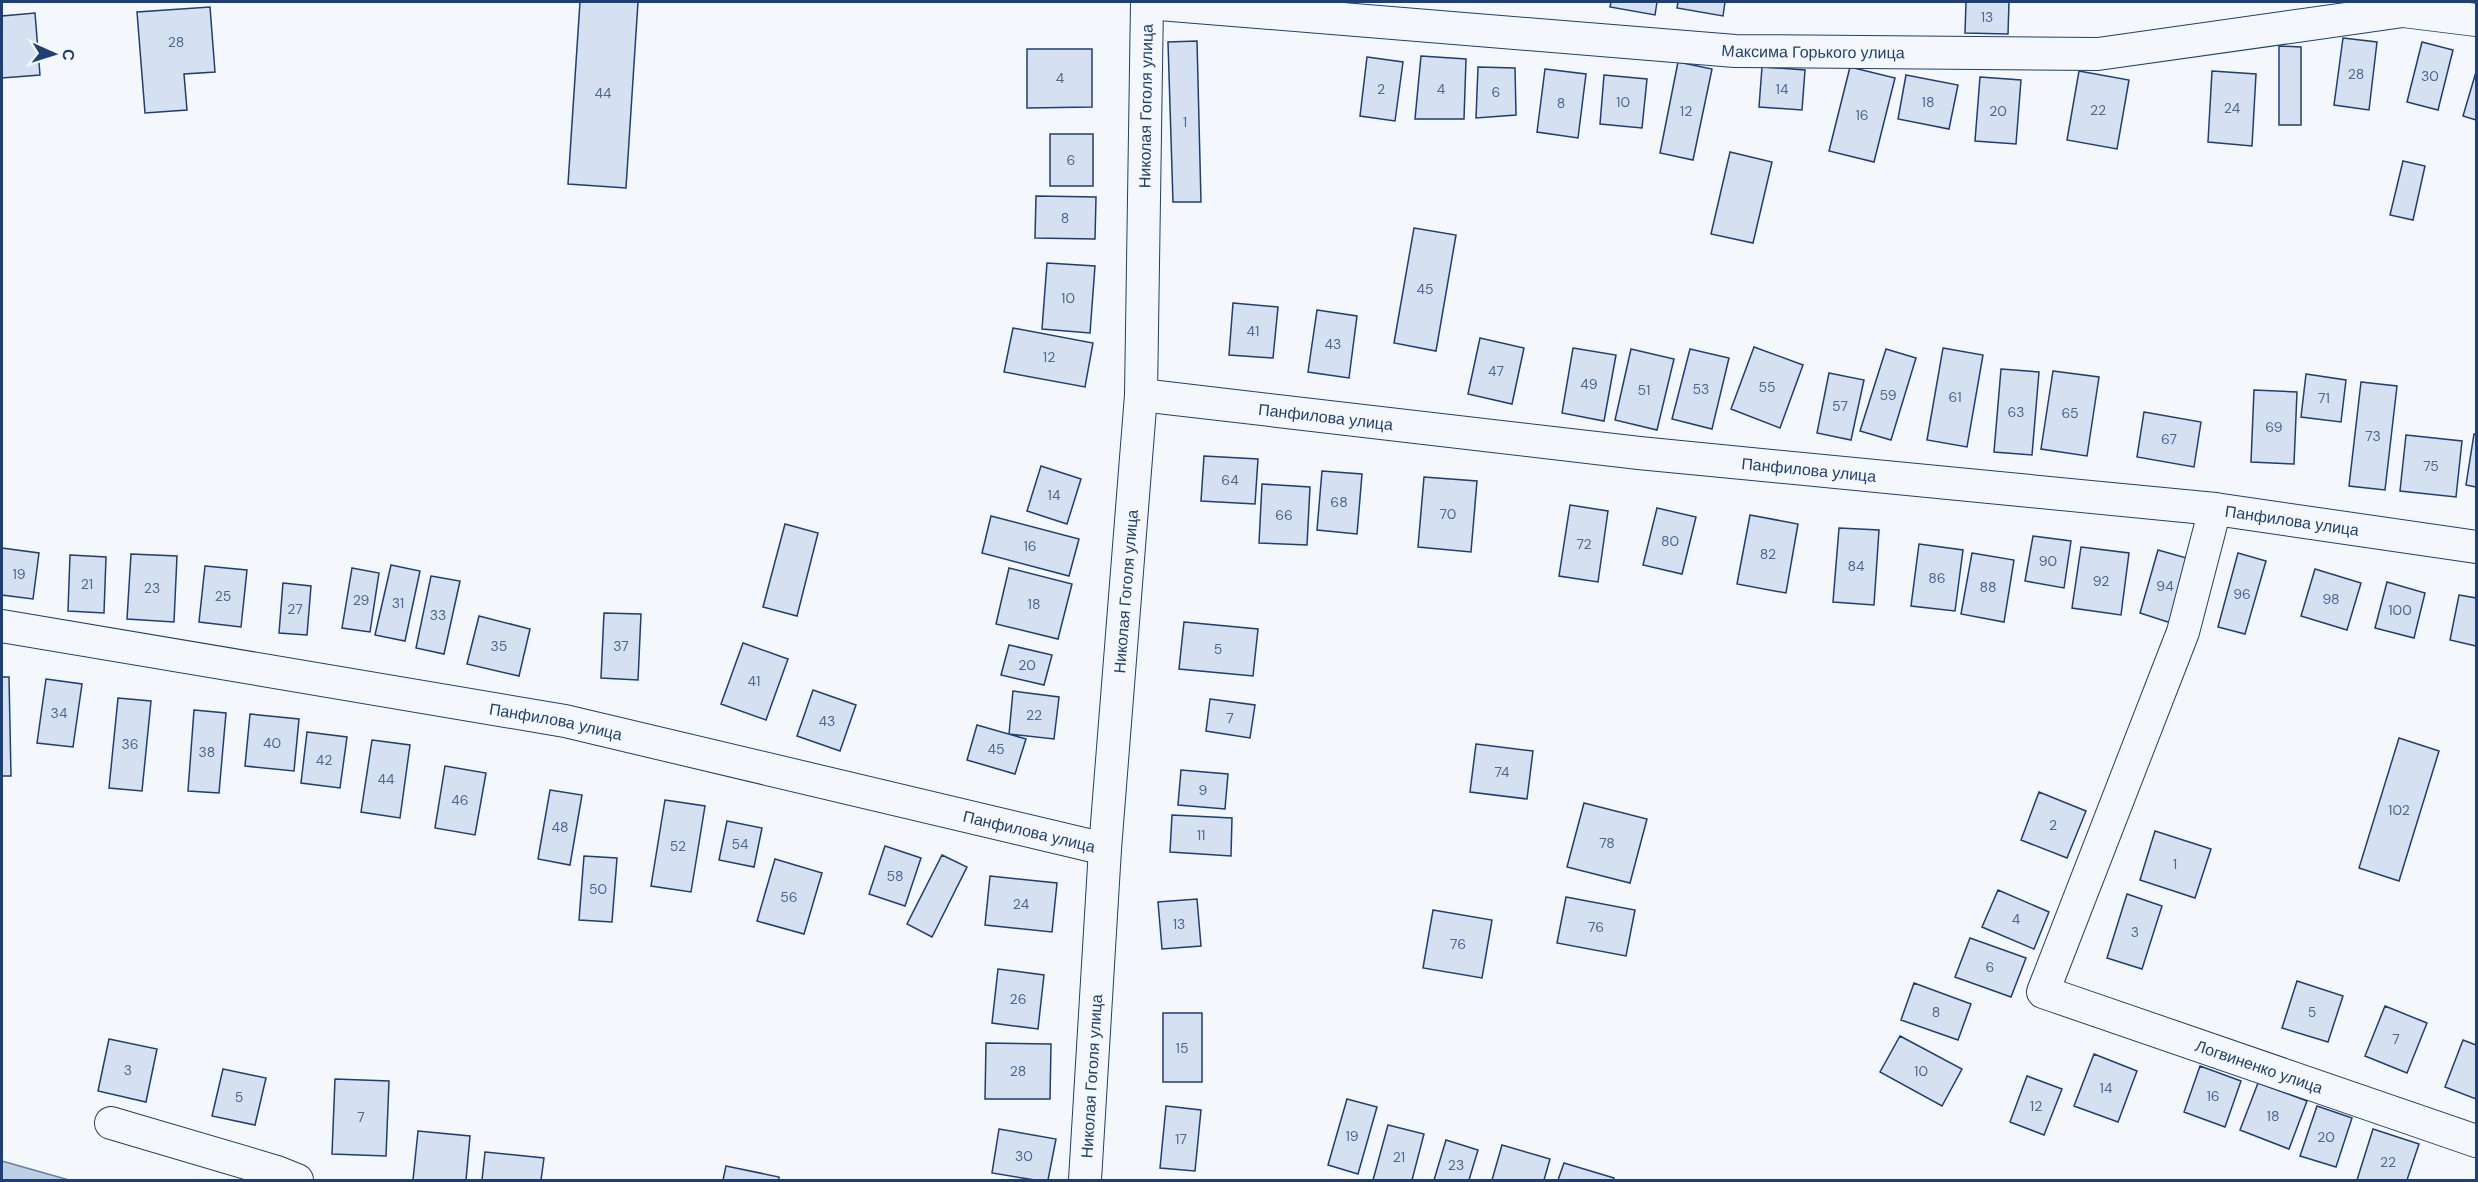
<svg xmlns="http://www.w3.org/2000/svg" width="2478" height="1182" viewBox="0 0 2478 1182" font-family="'DM Sans',sans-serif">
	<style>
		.water { fill: #bed0e5; stroke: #687fa3; stroke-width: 1.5 }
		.building { fill: #d5e0f0; stroke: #1d3f73; stroke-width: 1.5 }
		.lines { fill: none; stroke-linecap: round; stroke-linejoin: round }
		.minor-casing { stroke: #1d3f73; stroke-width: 34 }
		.minor { stroke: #f4f7fb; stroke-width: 32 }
		.labels { text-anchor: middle; stroke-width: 4.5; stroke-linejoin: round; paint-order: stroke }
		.number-label { font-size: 14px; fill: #4b6792 }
		.street-label { font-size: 16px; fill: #1d3f73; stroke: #f4f7fb }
	</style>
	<rect width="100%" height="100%" fill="#f4f7fb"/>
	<!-- water -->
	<path class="water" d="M 2,1161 L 69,1180 L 2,1180 Z"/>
	<!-- building -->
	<path class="building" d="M 580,2 L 638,2 L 626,188 L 568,184 Z
		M 1611,2 L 1657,2 L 1655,15 L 1610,7 Z
		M 1678,2 L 1725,2 L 1723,16 L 1677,8 Z
		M 1966,2 L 2009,2 L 2008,34 L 1965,33 Z
		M 210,7 L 215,72 L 184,74 L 187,110 L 145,113 L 137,12 Z
		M 35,13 L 40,75 L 2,78 L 2,16 Z
		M 2343,38 L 2377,42 L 2369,110 L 2334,105 Z
		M 1197,41 L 1201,202 L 1173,202 L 1168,42 Z
		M 2422,42 L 2453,50 L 2438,110 L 2407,102 Z
		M 2279,46 L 2301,47 L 2301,125 L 2279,125 Z
		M 1027,49 L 1092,49 L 1092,107 L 1027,108 Z
		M 1421,56 L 1466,59 L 1464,119 L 1415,119 Z
		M 1367,57 L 1403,62 L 1395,121 L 1360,116 Z
		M 1678,62 L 1712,69 L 1693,160 L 1660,153 Z
		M 1478,67 L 1515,68 L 1516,115 L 1476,118 Z
		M 1762,67 L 1805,70 L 1802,110 L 1759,107 Z
		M 1850,67 L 1895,78 L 1874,162 L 1829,151 Z
		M 1545,69 L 1586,74 L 1578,138 L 1537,132 Z
		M 2079,71 L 2129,80 L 2117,149 L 2067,140 Z
		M 2212,71 L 2256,74 L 2252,146 L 2208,142 Z
		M 2476,72 L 2476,120 L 2463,116 Z
		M 1604,75 L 1647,79 L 1642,128 L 1600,124 Z
		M 1906,75 L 1958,85 L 1949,129 L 1898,119 Z
		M 1980,77 L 2021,80 L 2016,144 L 1975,141 Z
		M 1050,134 L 1093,134 L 1093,186 L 1050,186 Z
		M 1730,152 L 1772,162 L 1753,243 L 1711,234 Z
		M 2403,161 L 2425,166 L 2413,220 L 2390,215 Z
		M 1036,196 L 1096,197 L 1095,239 L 1035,238 Z
		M 1414,228 L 1456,235 L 1436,351 L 1394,343 Z
		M 1047,263 L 1095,266 L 1090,333 L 1042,329 Z
		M 1233,303 L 1278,307 L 1273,358 L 1229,355 Z
		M 1317,310 L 1357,316 L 1349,378 L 1308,372 Z
		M 1013,328 L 1093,343 L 1085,387 L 1004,372 Z
		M 1480,338 L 1524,348 L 1512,404 L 1468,394 Z
		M 1754,347 L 1803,365 L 1780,428 L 1731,409 Z
		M 1573,348 L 1616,355 L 1604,421 L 1562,413 Z
		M 1943,348 L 1983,355 L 1967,447 L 1927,440 Z
		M 1631,349 L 1674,359 L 1657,430 L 1615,420 Z
		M 1690,349 L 1729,358 L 1712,429 L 1672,419 Z
		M 1886,349 L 1916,358 L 1891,440 L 1860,431 Z
		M 2001,369 L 2039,372 L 2032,455 L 1994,452 Z
		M 2053,371 L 2099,377 L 2087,456 L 2041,449 Z
		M 1829,373 L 1864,380 L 1851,440 L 1817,433 Z
		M 2306,374 L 2346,380 L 2341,422 L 2301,417 Z
		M 2361,382 L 2397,386 L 2385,490 L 2349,486 Z
		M 2254,390 L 2297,392 L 2294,464 L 2251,462 Z
		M 2144,412 L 2201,422 L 2194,467 L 2137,457 Z
		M 2474,434 L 2476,434 L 2476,487 L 2466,485 Z
		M 2406,435 L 2462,441 L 2456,497 L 2400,491 Z
		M 1204,456 L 1258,459 L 1255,504 L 1201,501 Z
		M 1041,466 L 1081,479 L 1067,524 L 1027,511 Z
		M 1322,471 L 1362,474 L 1357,534 L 1317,530 Z
		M 1424,477 L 1477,481 L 1471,552 L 1418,547 Z
		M 1262,484 L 1310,487 L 1307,545 L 1259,543 Z
		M 1570,505 L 1608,511 L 1598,582 L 1559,576 Z
		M 1657,508 L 1696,517 L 1682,574 L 1643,565 Z
		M 1750,515 L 1798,524 L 1786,593 L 1737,584 Z
		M 991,516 L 1079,539 L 1069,576 L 982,553 Z
		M 785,524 L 818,533 L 797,616 L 763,607 Z
		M 1839,528 L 1879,530 L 1874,605 L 1833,602 Z
		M 2033,536 L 2071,541 L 2064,588 L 2025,581 Z
		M 1919,544 L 1963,550 L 1955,611 L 1911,606 Z
		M 2081,547 L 2129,553 L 2121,615 L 2072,608 Z
		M 2,548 L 39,553 L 33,599 L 2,595 Z
		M 2158,550 L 2190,559 L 2171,623 L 2140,613 Z
		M 1972,553 L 2014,560 L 2004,622 L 1961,614 Z
		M 2238,553 L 2266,561 L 2245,634 L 2218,627 Z
		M 131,554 L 177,556 L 174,622 L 127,619 Z
		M 70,555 L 106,557 L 104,613 L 68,611 Z
		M 391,565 L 420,571 L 405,641 L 375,635 Z
		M 205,566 L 247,570 L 241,627 L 199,622 Z
		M 352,568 L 379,573 L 370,632 L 342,628 Z
		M 1009,568 L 1072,584 L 1058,639 L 996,624 Z
		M 2315,569 L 2361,583 L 2347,630 L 2301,616 Z
		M 431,576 L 460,581 L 444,654 L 416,648 Z
		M 2387,582 L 2425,593 L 2414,638 L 2375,628 Z
		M 283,583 L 311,586 L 307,635 L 279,633 Z
		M 2459,595 L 2476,598 L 2476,646 L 2450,640 Z
		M 604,613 L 641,614 L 638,680 L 601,678 Z
		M 479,616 L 530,629 L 519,676 L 467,664 Z
		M 1184,622 L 1258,629 L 1253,676 L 1179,669 Z
		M 743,643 L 788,659 L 766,720 L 721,704 Z
		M 1009,645 L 1052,655 L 1044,685 L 1001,675 Z
		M 2,677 L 9,677 L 11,776 L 2,776 Z
		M 46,679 L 82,684 L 73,747 L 37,743 Z
		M 813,690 L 856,705 L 840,751 L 797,736 Z
		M 1013,691 L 1059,697 L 1054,739 L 1009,734 Z
		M 118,698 L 151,701 L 142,791 L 109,788 Z
		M 1210,699 L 1255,705 L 1250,738 L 1206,731 Z
		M 194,710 L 226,713 L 219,793 L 188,791 Z
		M 250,714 L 299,719 L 294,771 L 245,766 Z
		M 977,725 L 1026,739 L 1015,774 L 967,760 Z
		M 307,732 L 347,737 L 340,788 L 301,783 Z
		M 2399,738 L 2439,751 L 2399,881 L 2359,868 Z
		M 372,740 L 410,745 L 400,818 L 361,812 Z
		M 1476,744 L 1533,751 L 1527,799 L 1470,792 Z
		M 445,766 L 486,773 L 475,835 L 435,828 Z
		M 1181,770 L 1228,774 L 1225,809 L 1178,805 Z
		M 550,790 L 582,795 L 570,865 L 538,859 Z
		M 2039,792 L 2086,811 L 2067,858 L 2021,840 Z
		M 665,800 L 705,806 L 691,892 L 651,886 Z
		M 1584,803 L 1647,819 L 1630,883 L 1567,867 Z
		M 1172,815 L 1232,818 L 1231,856 L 1170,852 Z
		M 727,821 L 762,828 L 754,867 L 719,860 Z
		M 2155,831 L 2211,849 L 2195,898 L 2140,880 Z
		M 885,846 L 921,858 L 905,906 L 869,894 Z
		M 942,855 L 967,867 L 932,937 L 907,924 Z
		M 584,856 L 617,858 L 612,922 L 579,920 Z
		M 775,859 L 822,873 L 804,934 L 757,921 Z
		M 990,876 L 1057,883 L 1052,932 L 985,925 Z
		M 1998,890 L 2049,912 L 2034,949 L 1982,927 Z
		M 2127,894 L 2162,906 L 2142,969 L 2107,958 Z
		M 1566,897 L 1635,910 L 1626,956 L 1557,943 Z
		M 1197,899 L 1201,946 L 1162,949 L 1158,902 Z
		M 1433,910 L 1492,920 L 1482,978 L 1423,968 Z
		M 1970,938 L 2026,958 L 2011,997 L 1955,977 Z
		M 998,969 L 1044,975 L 1038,1029 L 992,1023 Z
		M 2297,981 L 2343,996 L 2328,1042 L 2282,1028 Z
		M 1914,983 L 1971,1004 L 1958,1040 L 1901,1020 Z
		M 2385,1006 L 2427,1023 L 2407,1073 L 2365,1056 Z
		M 1163,1013 L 1202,1013 L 1202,1082 L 1163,1082 Z
		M 1900,1036 L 1962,1069 L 1942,1106 L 1880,1072 Z
		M 109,1039 L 157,1049 L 146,1102 L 98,1091 Z
		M 2463,1040 L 2476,1045 L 2476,1099 L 2445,1087 Z
		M 986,1043 L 1051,1044 L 1050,1099 L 985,1099 Z
		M 2094,1054 L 2137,1071 L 2118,1122 L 2074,1106 Z
		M 2200,1066 L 2241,1081 L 2225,1127 L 2184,1112 Z
		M 223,1069 L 266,1078 L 255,1125 L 212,1116 Z
		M 2027,1076 L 2062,1089 L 2044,1135 L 2010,1122 Z
		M 335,1079 L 389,1081 L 386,1156 L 332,1154 Z
		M 2258,1083 L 2307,1101 L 2289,1149 L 2240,1130 Z
		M 1347,1099 L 1377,1107 L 1358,1174 L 1328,1165 Z
		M 1166,1106 L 1201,1110 L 1195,1171 L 1160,1168 Z
		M 2317,1106 L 2352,1118 L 2336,1167 L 2300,1156 Z
		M 1388,1125 L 1424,1134 L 1412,1180 L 1373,1180 Z
		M 999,1129 L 1056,1139 L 1048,1180 L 1035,1180 L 992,1173 Z
		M 2373,1129 L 2419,1144 L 2407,1180 L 2357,1180 Z
		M 418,1131 L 470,1136 L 466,1180 L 413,1180 Z
		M 1446,1140 L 1478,1150 L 1469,1180 L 1434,1180 Z
		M 1502,1145 L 1550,1159 L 1544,1180 L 1492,1180 Z
		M 485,1152 L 544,1158 L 541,1180 L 482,1180 Z
		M 1564,1163 L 1614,1178 L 1613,1180 L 1558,1180 Z
		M 726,1166 L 779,1177 L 779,1180 L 723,1180 Z"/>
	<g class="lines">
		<!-- minor casing -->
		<g class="minor-casing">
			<g id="minor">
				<path id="s1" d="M 1147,3 L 1735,51 L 2098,54 L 2403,11 L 2476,20"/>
				<path id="s2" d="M 1141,395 L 1639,453 L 2215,509 L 2476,547"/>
				<path id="s3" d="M 2215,509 L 2183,632 L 2043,992 L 2476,1141"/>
				<path id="s4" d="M 2,626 L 565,721 L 1105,849"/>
				<path d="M 111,1123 L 277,1172 L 297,1180"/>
				<path id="s5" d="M 1085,1180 L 1105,849 L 1141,395 L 1147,2"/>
			</g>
		</g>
		<!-- minor -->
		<use href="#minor" class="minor"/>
	</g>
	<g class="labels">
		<!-- number labels -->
		<g class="number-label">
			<text x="1987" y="22">13</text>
			<text x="176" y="47">28</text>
			<text x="2356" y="79">28</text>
			<text x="2430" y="81">30</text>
			<text x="1060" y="83">4</text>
			<text x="1381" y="94">2</text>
			<text x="1441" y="94">4</text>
			<text x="1782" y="94">14</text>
			<text x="1496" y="97">6</text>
			<text x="603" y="98">44</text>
			<text x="1623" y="107">10</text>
			<text x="1928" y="107">18</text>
			<text x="1561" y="108">8</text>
			<text x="2232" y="113">24</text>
			<text x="2098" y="115">22</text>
			<text x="1686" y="116">12</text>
			<text x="1998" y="116">20</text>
			<text x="1862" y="120">16</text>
			<text x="1185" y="127">1</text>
			<text x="1071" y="165">6</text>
			<text x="1065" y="223">8</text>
			<text x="1425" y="294">45</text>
			<text x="1068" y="303">10</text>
			<text x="1253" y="336">41</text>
			<text x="1333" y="349">43</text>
			<text x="1049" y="362">12</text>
			<text x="1496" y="376">47</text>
			<text x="1589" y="389">49</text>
			<text x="1767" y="392">55</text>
			<text x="1701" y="394">53</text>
			<text x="1644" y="395">51</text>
			<text x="1888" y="400">59</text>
			<text x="1955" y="402">61</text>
			<text x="2324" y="403">71</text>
			<text x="1840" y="411">57</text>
			<text x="2016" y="417">63</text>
			<text x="2070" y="418">65</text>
			<text x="2274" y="432">69</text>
			<text x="2373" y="441">73</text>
			<text x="2169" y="444">67</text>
			<text x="2431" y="471">75</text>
			<text x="1230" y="485">64</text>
			<text x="1054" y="500">14</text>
			<text x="1339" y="507">68</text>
			<text x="1448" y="519">70</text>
			<text x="1284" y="520">66</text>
			<text x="1670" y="546">80</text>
			<text x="1584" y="549">72</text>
			<text x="1030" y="551">16</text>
			<text x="1768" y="559">82</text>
			<text x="2048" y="566">90</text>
			<text x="1856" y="571">84</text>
			<text x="19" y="579">19</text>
			<text x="1937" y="583">86</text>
			<text x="2101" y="586">92</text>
			<text x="87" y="589">21</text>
			<text x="2165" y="591">94</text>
			<text x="1988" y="592">88</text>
			<text x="152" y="593">23</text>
			<text x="2242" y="599">96</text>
			<text x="223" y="601">25</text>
			<text x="2331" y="604">98</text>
			<text x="361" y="605">29</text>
			<text x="398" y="608">31</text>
			<text x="1034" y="609">18</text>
			<text x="295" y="614">27</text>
			<text x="2400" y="615">100</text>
			<text x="438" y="620">33</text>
			<text x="499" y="651">35</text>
			<text x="621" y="651">37</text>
			<text x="1218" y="654">5</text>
			<text x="1027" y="670">20</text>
			<text x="754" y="686">41</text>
			<text x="59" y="718">34</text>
			<text x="1034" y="720">22</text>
			<text x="1230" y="723">7</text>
			<text x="827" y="726">43</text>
			<text x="272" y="748">40</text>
			<text x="130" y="749">36</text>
			<text x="996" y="754">45</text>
			<text x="207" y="757">38</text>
			<text x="324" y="765">42</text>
			<text x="1502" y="777">74</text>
			<text x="386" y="784">44</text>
			<text x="1203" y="795">9</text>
			<text x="460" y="805">46</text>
			<text x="2399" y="815">102</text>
			<text x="2053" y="830">2</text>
			<text x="560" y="832">48</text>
			<text x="1201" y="840">11</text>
			<text x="1607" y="848">78</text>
			<text x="740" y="849">54</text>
			<text x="678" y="851">52</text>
			<text x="2175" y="869">1</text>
			<text x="895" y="881">58</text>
			<text x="598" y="894">50</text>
			<text x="789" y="902">56</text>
			<text x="1021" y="909">24</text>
			<text x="2016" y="924">4</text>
			<text x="1179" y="929">13</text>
			<text x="1596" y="932">76</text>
			<text x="2135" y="937">3</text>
			<text x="1458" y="949">76</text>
			<text x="1990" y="972">6</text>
			<text x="1018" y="1004">26</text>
			<text x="1936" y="1017">8</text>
			<text x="2312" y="1017">5</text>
			<text x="2396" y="1044">7</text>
			<text x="1182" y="1053">15</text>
			<text x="128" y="1075">3</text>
			<text x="1018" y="1076">28</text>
			<text x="1921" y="1076">10</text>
			<text x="2106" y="1093">14</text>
			<text x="2213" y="1101">16</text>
			<text x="239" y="1102">5</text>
			<text x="2036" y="1111">12</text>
			<text x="2273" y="1121">18</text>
			<text x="361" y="1122">7</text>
			<text x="1352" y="1141">19</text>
			<text x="2326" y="1142">20</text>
			<text x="1181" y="1144">17</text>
			<text x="1024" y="1161">30</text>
			<text x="1399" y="1162">21</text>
			<text x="2388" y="1167">22</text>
			<text x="1456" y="1170">23</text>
		</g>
		<!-- street labels -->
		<g class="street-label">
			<text dy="6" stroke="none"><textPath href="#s1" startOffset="668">Максима Горького улица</textPath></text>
			<text dy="6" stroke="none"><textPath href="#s5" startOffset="1076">Николая Гоголя улица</textPath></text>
			<text dy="6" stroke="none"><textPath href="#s2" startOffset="186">Панфилова улица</textPath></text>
			<text dy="6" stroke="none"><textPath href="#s2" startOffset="672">Панфилова улица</textPath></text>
			<text dy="6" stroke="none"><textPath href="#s2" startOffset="1158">Панфилова улица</textPath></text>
			<text dy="6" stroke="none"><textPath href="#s5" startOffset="590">Николая Гоголя улица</textPath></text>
			<text dy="6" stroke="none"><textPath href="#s4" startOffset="562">Панфилова улица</textPath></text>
			<text dy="6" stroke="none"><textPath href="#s4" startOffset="1048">Панфилова улица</textPath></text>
			<text dy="6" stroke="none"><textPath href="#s3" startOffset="742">Логвиненко улица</textPath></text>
			<text dy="6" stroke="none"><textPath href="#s5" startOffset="104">Николая Гоголя улица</textPath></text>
		</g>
	</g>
	<!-- border -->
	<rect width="2478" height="1182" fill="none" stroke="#1d3f73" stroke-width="6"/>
	<!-- north arrow -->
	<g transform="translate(54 54) rotate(93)" stroke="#f4f7fb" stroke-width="4.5" paint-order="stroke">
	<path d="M0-4.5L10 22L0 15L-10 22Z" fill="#1d3f73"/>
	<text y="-9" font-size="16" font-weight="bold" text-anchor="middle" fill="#1d3f73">С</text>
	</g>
</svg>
